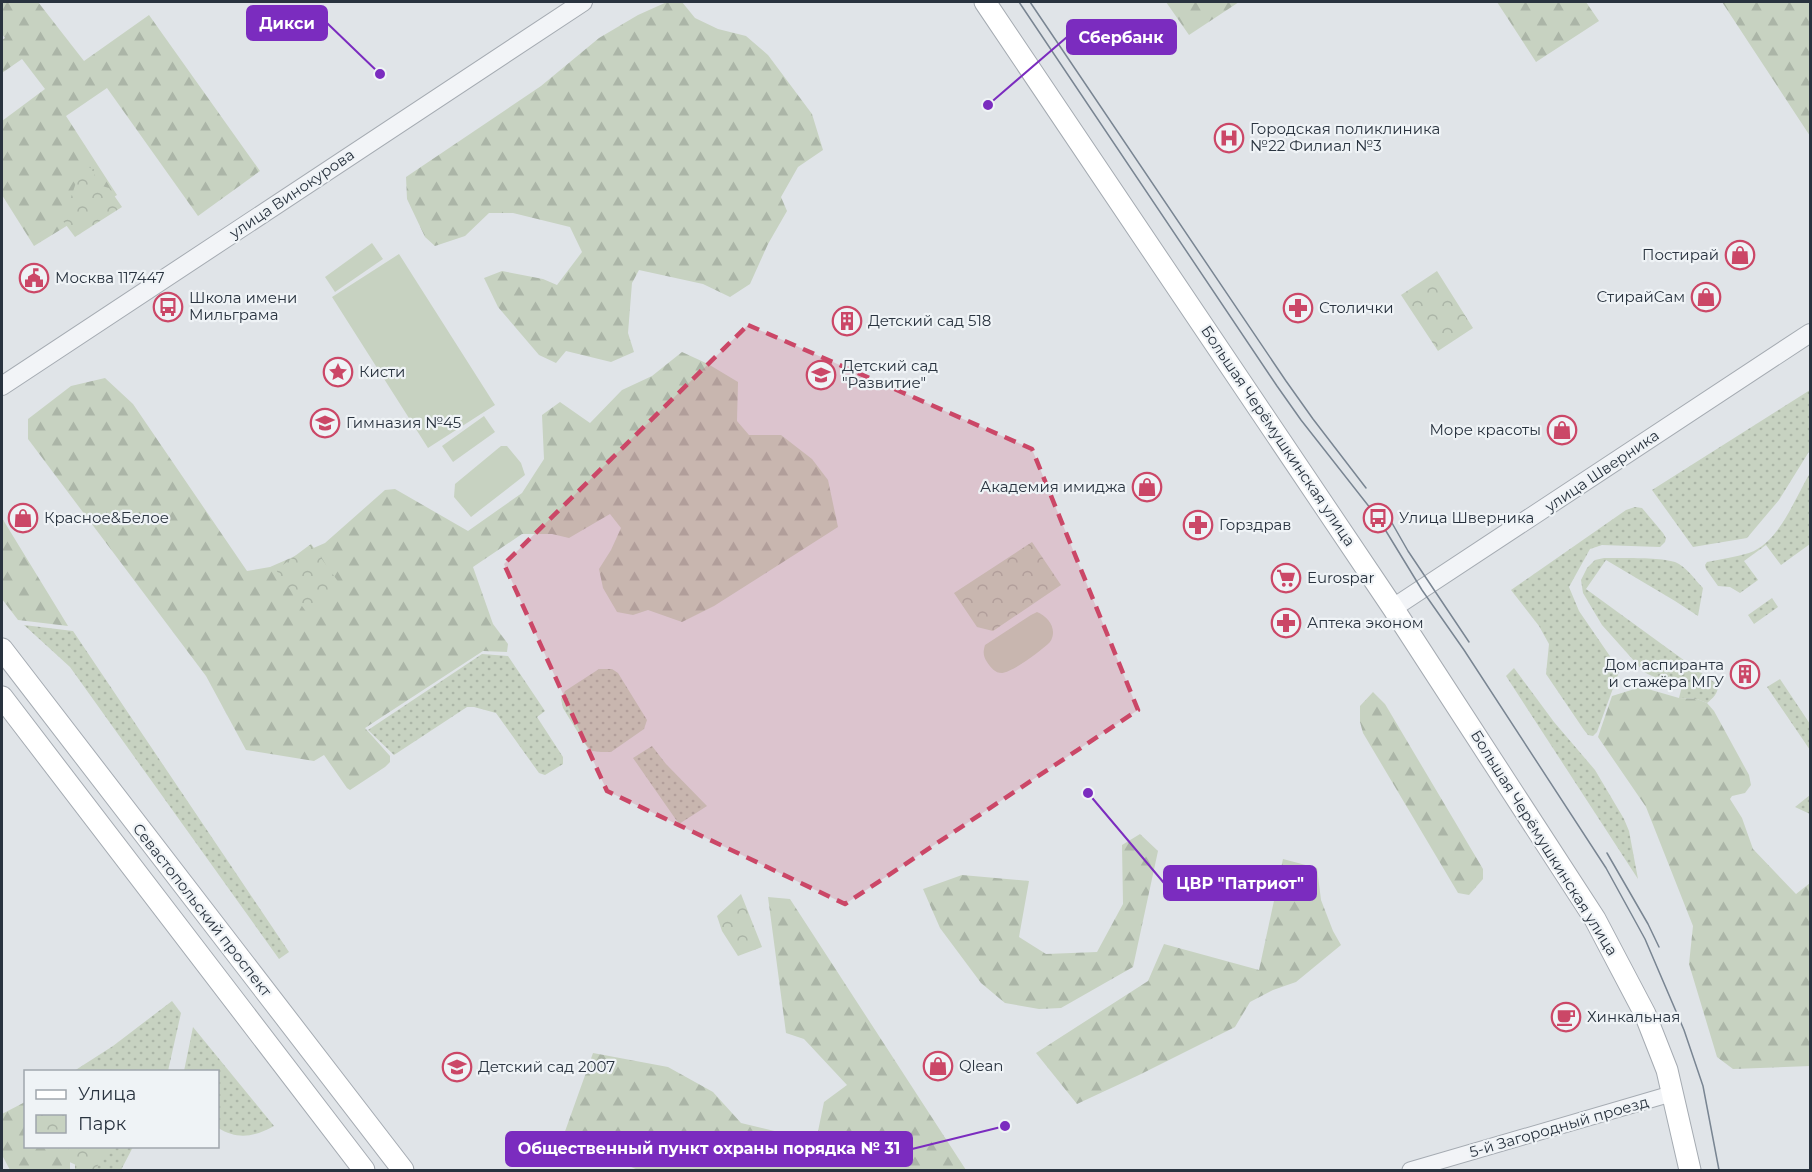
<svg xmlns="http://www.w3.org/2000/svg" width="1812" height="1172" viewBox="0 0 1812 1172" font-family="Montserrat,sans-serif">
	<style>
		.grass { fill: url(#grass-dots) }
		.forest { fill: url(#forest-firs) }
		.park { fill: url(#park-crowns) }
		.garden { fill: #c7d2c1 }
		.lines { fill: none; stroke-linecap: round; stroke-linejoin: round }
		.minor-casing { stroke: #a5abb2; stroke-width: 17 }
		.tertiary-casing { stroke: #a5abb2; stroke-width: 20 }
		.secondary-casing { stroke: #a5abb2; stroke-width: 23 }
		.minor { stroke: #f2f4f7; stroke-width: 15 }
		.tertiary { stroke: #f2f4f7; stroke-width: 18 }
		.secondary { stroke: #fff; stroke-width: 21 }
		.tram { stroke: #798592; stroke-width: 1.5 }
		.marked { fill: #cb4767; fill-opacity: 0.2; stroke: #cb4767; stroke-width: 4.5; stroke-dasharray: 12 8; stroke-linejoin: round }
		.labels { text-anchor: middle; stroke-width: 4.5; stroke-linejoin: round; paint-order: stroke }
		.poi-label { font-size: 15px; fill: #29333f; stroke: #eff3f6; text-anchor: start }
		.street-label { font-size: 15px; fill: #29333f; stroke: #eff3f6 }
		.leader { fill: none; stroke: #7b2cbf; stroke-width: 2 }
		.callout-dot { fill: #7b2cbf; stroke: #eff3f6; stroke-width: 2 }
		.callout { fill: #7b2cbf; stroke: #7b2cbf; stroke-width: 2 }
		.callout-label { font-size: 16px; text-anchor: middle; font-weight: bold; fill: #fff }
	</style>
	<defs>
		<pattern id="grass-dots" width="8" height="8" patternUnits="userSpaceOnUse" patternTransform="scale(1.5)"><rect width="8" height="8" fill="#c7d2c1"/><path d="M2 2h.1M6 6h.1" fill="none" stroke="#abb5a7" stroke-width="1.8" stroke-linecap="round"/></pattern>
		<pattern id="forest-firs" width="22" height="20" patternUnits="userSpaceOnUse" patternTransform="scale(1.5)"><rect width="22" height="20" fill="#c7d2c1"/><path d="M5 1l3.5 6h-7zM16 11l3.5 6h-7z" fill="#abb5a7"/></pattern>
		<pattern id="park-crowns" width="20" height="18" patternUnits="userSpaceOnUse" patternTransform="scale(1.5)"><rect width="20" height="18" fill="#c7d2c1"/><path d="M2 6a3 3 0 1 1 6 0M12 15a3 3 0 1 1 6 0" fill="none" stroke="#abb5a7"/></pattern>
	</defs>
	<rect width="100%" height="100%" fill="#e0e4e8"/>
	<!-- grass -->
	<path class="grass" d="M 1810,390 L 1810,450 L 1779,500 L 1747,538 L 1693,547 L 1652,490 Z
		M 1810,473 L 1810,544 L 1781,565 L 1766,545 L 1744,561 L 1758,580 L 1740,593 L 1730,587 L 1718,586 L 1706,569 L 1705,565 L 1707,562 C 1721,559 1735,557 1749,553 C 1779,543 1795,498 1810,473 Z
		M 1635,507 L 1642,508 L 1663,533 L 1666,538 L 1665,542 L 1660,547 L 1602,545 L 1590,549 L 1569,587 L 1579,611 L 1616,665 L 1619,672 L 1597,732 L 1593,736 L 1588,735 L 1584,730 L 1546,674 L 1549,644 L 1539,626 L 1511,590 L 1626,510 Z
		M 1604,558 C 1621,558 1661,557 1675,562 C 1686,566 1695,580 1703,588 L 1698,616 L 1675,601 L 1606,560 L 1586,589 L 1718,685 C 1718,694 1713,698 1707,703 L 1697,699 L 1679,698 L 1684,678 L 1656,678 L 1644,672 L 1602,625 L 1583,593 L 1581,580 L 1587,568 L 1595,560 Z
		M 1772,598 L 1778,607 L 1754,624 L 1748,615 Z
		M 24,625 L 73,631 L 289,952 L 279,959 L 70,667 Z
		M 482,654 L 508,656 L 545,711 L 537,717 L 563,757 L 563,764 L 545,775 L 539,773 L 496,713 L 474,707 L 467,707 L 394,755 L 368,730 Z
		M 1514,668 L 1554,722 L 1595,770 L 1624,819 L 1629,831 L 1638,879 L 1506,676 Z
		M 599,669 L 612,669 L 618,673 L 647,720 L 644,729 L 611,752 L 601,752 L 592,751 L 585,744 L 563,708 L 561,699 L 565,691 Z
		M 1780,679 L 1810,724 L 1810,750 L 1767,687 Z
		M 652,746 L 666,764 L 707,806 L 679,824 L 633,758 Z
		M 1810,795 L 1810,814 L 1795,807 Z
		M 172,1001 L 181,1013 L 168,1071 L 74,1071 L 113,1046 Z
		M 193,1027 L 274,1126 C 254,1137 238,1140 218,1128 L 218,1072 L 184,1071 Z
		M 75,1147 L 133,1147 L 121,1170 L 75,1170 Z"/>
	<!-- forest -->
	<path class="forest" d="M 2,2 L 38,2 L 84,61 L 149,15 L 260,171 L 198,216 L 107,88 L 66,116 L 117,195 L 34,246 L 2,195 L 2,121 L 45,89 L 22,59 L 2,73 L 2,40 L 5,38 L 2,34 Z
		M 667,2 L 682,2 L 695,18 L 718,29 L 746,36 L 768,55 L 812,114 L 823,150 L 798,167 L 781,197 L 787,211 L 768,244 L 750,284 L 730,297 L 703,284 L 639,270 L 632,283 L 628,333 L 634,352 L 611,362 L 566,351 L 556,363 L 539,355 L 498,307 L 484,278 L 502,271 L 543,279 L 557,285 L 582,252 L 570,227 L 513,213 L 489,213 L 465,236 L 435,246 L 425,237 L 407,199 L 406,177 L 541,86 L 599,38 L 638,15 Z
		M 1166,2 L 1239,2 L 1189,35 Z
		M 1497,2 L 1586,2 L 1599,21 L 1536,62 Z
		M 1722,2 L 1810,2 L 1810,136 Z
		M 682,352 L 708,364 L 738,382 L 737,421 L 749,435 L 781,435 L 812,459 L 828,480 L 838,527 L 714,606 L 682,622 L 648,610 L 633,615 L 617,612 L 603,588 L 599,569 L 611,550 L 621,528 L 610,514 L 569,538 L 552,534 L 522,534 L 473,567 L 493,624 L 508,644 L 507,652 L 483,651 L 365,728 L 390,756 L 390,762 L 385,767 L 350,790 L 347,788 L 324,755 L 314,761 L 246,750 L 206,676 L 28,439 L 28,419 L 71,386 L 105,378 L 133,404 L 247,571 L 270,567 L 325,543 L 385,490 L 395,489 L 468,531 L 522,493 L 544,459 L 542,415 L 560,402 L 590,423 L 622,390 L 652,376 Z
		M 2,518 L 68,626 L 18,620 L 2,599 Z
		M 1641,687 L 1679,698 L 1697,699 L 1707,703 L 1714,711 L 1749,775 L 1751,785 L 1745,793 L 1732,796 L 1730,799 L 1742,818 L 1753,849 L 1796,894 L 1810,883 L 1810,1066 L 1733,1069 L 1717,1057 L 1689,964 L 1693,926 L 1646,807 L 1598,737 L 1612,696 Z
		M 1373,692 L 1385,704 L 1483,869 L 1483,879 L 1469,895 L 1458,893 L 1363,733 L 1360,722 L 1360,706 Z
		M 1140,834 L 1158,851 L 1133,967 L 1061,1008 L 1039,1009 L 1005,1003 L 981,983 L 940,928 L 923,889 L 962,875 L 1029,881 L 1019,937 L 1046,954 L 1097,952 L 1123,904 L 1122,845 Z
		M 1283,859 L 1317,868 L 1321,900 L 1333,931 L 1341,945 L 1296,982 L 1273,990 L 1250,1002 L 1235,1027 L 1139,1075 L 1077,1104 L 1036,1053 L 1148,981 L 1164,944 L 1259,970 Z
		M 768,897 L 790,899 L 966,1170 L 638,1170 L 563,1137 L 593,1053 L 668,1067 L 713,1092 L 741,1123 L 816,1141 L 824,1102 L 847,1085 L 804,1039 L 786,1033 Z
		M 25,1102 L 26,1146 L 70,1147 L 70,1170 L 10,1170 L 2,1155 L 2,1114 Z"/>
	<!-- park -->
	<path class="park" d="M 82,165 L 96,170 L 92,183 L 109,188 L 122,207 L 75,237 L 63,221 Z
		M 1437,271 L 1473,328 L 1438,351 L 1401,295 Z
		M 1032,542 L 1061,585 L 993,631 L 977,627 L 954,593 Z
		M 311,544 L 342,587 L 307,613 L 276,570 Z
		M 741,894 L 762,947 L 738,956 L 722,931 L 717,916 Z
		M 70,1147 L 70,1146 L 109,1147 L 95,1170 L 87,1170 L 63,1159 Z"/>
	<!-- garden -->
	<path class="garden" d="M 372,243 L 383,259 L 335,292 L 325,277 Z
		M 399,254 L 495,405 L 428,448 L 332,297 Z
		M 484,416 L 495,432 L 453,462 L 442,446 Z
		M 501,446 L 507,446 L 521,463 L 525,475 L 471,517 L 454,497 L 455,484 Z
		M 1037,612 C 1049,617 1058,630 1050,642 C 1042,650 1013,672 1002,673 C 995,673 991,668 987,662 C 983,656 983,652 985,645 L 1031,615 Z"/>
	<g class="lines">
		<!-- minor casing -->
		<g class="minor-casing">
			<path id="minor" d="M 1410,1170 L 1674,1093"/>
		</g>
		<!-- tertiary casing -->
		<g class="tertiary-casing">
			<path id="tertiary" d="M 2,386 L 583,2
				M 1393,608 L 1810,333"/>
		</g>
		<!-- secondary casing -->
		<g class="secondary-casing">
			<path id="secondary" d="M 985,2 L 1393,608 L 1595,919 L 1645,1014 L 1667,1070 L 1690,1170
				M 2,649 L 403,1170
				M 2,697 L 364,1170"/>
		</g>
		<!-- minor -->
		<use href="#minor" class="minor"/>
		<!-- tertiary -->
		<use href="#tertiary" class="tertiary"/>
		<!-- secondary -->
		<use href="#secondary" class="secondary"/>
		<!-- tram -->
		<path class="tram" d="M 1019,2 L 1277,386 L 1301,420 L 1378,518 L 1422,590 L 1464,650 L 1606,868 L 1645,939 L 1684,1030 L 1703,1086 L 1719,1170
			M 1030,2 L 1286,381 L 1313,419 L 1366,488
			M 1378,504 L 1392,523 L 1408,551 L 1469,642
			M 1607,853 L 1648,924 L 1659,947"/>
	</g>
	<!-- marked area -->
	<path class="marked" d="M 748,325 L 1032,449 L 1138,710 L 845,904 L 607,791 L 504,564 Z"/>
	<!-- icons -->
	<defs>
		<g id="hospital-ring" transform="scale(1.5)"><circle r="9.5" fill="#eff3f6" stroke="#cb4767" stroke-width="1.5"/><path d="M-5-5h3v3.5h4V-5h3V5h-3V1.5h-4V5h-3Z" fill="#cb4767"/></g>
		<g id="shop-ring" transform="scale(1.5)"><circle r="9.5" fill="#eff3f6" stroke="#cb4767" stroke-width="1.5"/><path d="M-5-2.5h2.3a2.7 3.5 0 0 1 5.4 0H5L5.5 6h-11ZM-1.5-2.5h3a1.5 2.3 0 0 0-3 0Z" fill="#cb4767"/></g>
		<g id="civic-ring" transform="scale(1.5)"><circle r="9.5" fill="#eff3f6" stroke="#cb4767" stroke-width="1.5"/><path d="M-.6-6.5H3V-4.5H.6V-3L4-1V1h2V6H-6V1h2V-1L-.6-3ZM-1.2 2.5V6h2.4V2.5Z" fill="#cb4767"/></g>
		<g id="bus-ring" transform="scale(1.5)"><circle r="9.5" fill="#eff3f6" stroke="#cb4767" stroke-width="1.5"/><path d="M-5-6H5V4H4V6H2V4H-2V6H-4V4H-5ZM-3.5-4V0h7V-4ZM-3.5 1.2v1.5H-2V1.2ZM2 1.2v1.5H3.5V1.2Z" fill="#cb4767"/></g>
		<g id="pharmacy-ring" transform="scale(1.5)"><circle r="9.5" fill="#eff3f6" stroke="#cb4767" stroke-width="1.5"/><path d="M-2-6h4v4h4v4h-4v4h-4v-4h-4v-4h4Z" fill="#cb4767"/></g>
		<g id="building-ring" transform="scale(1.5)"><circle r="9.5" fill="#eff3f6" stroke="#cb4767" stroke-width="1.5"/><path d="M-4-6H4V6H1V3H-1V6H-4ZM-2.5-4.3h1.7v1.8h-1.7ZM.8-4.3h1.7v1.8H.8ZM-2.5-1h1.7V.8h-1.7ZM.8-1h1.7V.8H.8Z" fill="#cb4767"/></g>
		<g id="sight-ring" transform="scale(1.5)"><circle r="9.5" fill="#eff3f6" stroke="#cb4767" stroke-width="1.5"/><path d="M0-6L1.8-2.2L6-1.7L2.9 1.2L3.7 5.4L0 3.3L-3.7 5.4L-2.9 1.2L-6-1.7L-1.8-2.2Z" fill="#cb4767"/></g>
		<g id="school-ring" transform="scale(1.5)"><circle r="9.5" fill="#eff3f6" stroke="#cb4767" stroke-width="1.5"/><path d="M0-5L7-2L0 1L-7-2ZM-4 1L0 2.5L4 1V4Q0 6-4 4Z" fill="#cb4767"/></g>
		<g id="supermarket-ring" transform="scale(1.5)"><circle r="9.5" fill="#eff3f6" stroke="#cb4767" stroke-width="1.5"/><path d="M-6-5.5h2.5l.6 2H6L4.5 2H-2.5L-4.4-4H-6ZM-1.5 3.2a1.3 1.3 0 1 0 .1 0ZM3 3.2a1.3 1.3 0 1 0 .1 0Z" fill="#cb4767"/></g>
		<g id="cafe-ring" transform="scale(1.5)"><circle r="9.5" fill="#eff3f6" stroke="#cb4767" stroke-width="1.5"/><path d="M-5.5-4.5H6V0H3Q3 3.5 0 3.5H-2.5Q-5.5 3.5-5.5 0ZM3-3.2v2h1.7v-2ZM-6 4.5H4V6H-6Z" fill="#cb4767"/></g>
	</defs>
	<g fill-rule="evenodd">
		<use href="#hospital-ring" x="1229" y="138"/>
		<use href="#shop-ring" x="1740" y="255"/>
		<use href="#civic-ring" x="34" y="278"/>
		<use href="#shop-ring" x="1706" y="297"/>
		<use href="#bus-ring" x="168" y="307"/>
		<use href="#pharmacy-ring" x="1298" y="308"/>
		<use href="#building-ring" x="847" y="321"/>
		<use href="#sight-ring" x="338" y="372"/>
		<use href="#school-ring" x="821" y="375"/>
		<use href="#school-ring" x="325" y="423"/>
		<use href="#shop-ring" x="1562" y="430"/>
		<use href="#shop-ring" x="1147" y="487"/>
		<use href="#shop-ring" x="23" y="518"/>
		<use href="#bus-ring" x="1378" y="518"/>
		<use href="#pharmacy-ring" x="1198" y="525"/>
		<use href="#supermarket-ring" x="1286" y="578"/>
		<use href="#pharmacy-ring" x="1286" y="623"/>
		<use href="#building-ring" x="1745" y="674"/>
		<use href="#cafe-ring" x="1566" y="1017"/>
		<use href="#shop-ring" x="938" y="1066"/>
		<use href="#school-ring" x="457" y="1067"/>
	</g>
	<g class="labels">
		<!-- poi labels -->
		<g class="poi-label">
			<text x="1250" y="134">Городская поликлиника<tspan x="1250" dy="17">№22 Филиал №3</tspan></text>
			<text x="1719" y="260" text-anchor="end">Постирай</text>
			<text x="55" y="283">Москва 117447</text>
			<text x="1685" y="302" text-anchor="end">СтирайСам</text>
			<text x="189" y="303">Школа имени<tspan x="189" dy="17">Мильграма</tspan></text>
			<text x="1319" y="313">Столички</text>
			<text x="868" y="326">Детский сад 518</text>
			<text x="842" y="371">Детский сад<tspan x="842" dy="17">"Развитие"</tspan></text>
			<text x="359" y="377">Кисти</text>
			<text x="346" y="428">Гимназия №45</text>
			<text x="1541" y="435" text-anchor="end">Море красоты</text>
			<text x="1126" y="492" text-anchor="end">Академия имиджа</text>
			<text x="44" y="523">Красное&amp;Белое</text>
			<text x="1399" y="523">Улица Шверника</text>
			<text x="1219" y="530">Горздрав</text>
			<text x="1307" y="583">Eurospar</text>
			<text x="1307" y="628">Аптека эконом</text>
			<text x="1724" y="670" text-anchor="end">Дом аспиранта<tspan x="1724" dy="17">и стажёра МГУ</tspan></text>
			<text x="1587" y="1022">Хинкальная</text>
			<text x="959" y="1071">Qlean</text>
			<text x="478" y="1072">Детский сад 2007</text>
		</g>
		<!-- street labels -->
		<g class="street-label">
			<text transform="translate(292 194) rotate(-34)" y="5">улица Винокурова</text>
			<text transform="translate(1278 436) rotate(56)" y="5">Большая Черёмушкинская улица</text>
			<text transform="translate(1602 471) rotate(-34)" y="5">улица Шверника</text>
			<text transform="translate(1544 843) rotate(58)" y="5">Большая Черёмушкинская улица</text>
			<text transform="translate(202 910) rotate(52)" y="5">Севастопольский проспект</text>
			<text transform="translate(1559 1127) rotate(-16)" y="5">5-й Загородный проезд</text>
		</g>
	</g>
	<!-- callouts -->
	<path class="leader" d="M380 74L327 23M988 105L1067 37M1088 793L1164 883M1005 1126L912 1149"/>
	<g class="callout-dot">
		<circle cx="380" cy="74" r="6"/>
		<circle cx="988" cy="105" r="6"/>
		<circle cx="1088" cy="793" r="6"/>
		<circle cx="1005" cy="1126" r="6"/>
	</g>
	<g class="callout">
		<rect x="247" y="6" width="80" height="34" rx="6"/>
		<rect x="1067" y="20" width="109" height="34" rx="6"/>
		<rect x="1164" y="866" width="152" height="34" rx="6"/>
		<rect x="506" y="1132" width="406" height="34" rx="6"/>
	</g>
	<g class="callout-label">
		<text x="287" y="29">Дикси</text>
		<text x="1121" y="43">Сбербанк</text>
		<text x="1240" y="889">ЦВР "Патриот"</text>
		<text x="709" y="1154">Общественный пункт охраны порядка № 31</text>
	</g>
	<!-- border -->
	<rect width="1812" height="1172" fill="none" stroke="#29333f" stroke-width="6"/>
	<!-- legend -->
	<rect x="24" y="1070" width="195" height="78" fill="#eff3f6" stroke="#a0a6ad" stroke-width="1.5"/>
	<rect x="36" y="1090" width="30" height="9" fill="#ffffff" stroke="#a0a6ad" stroke-width="1.5"/>
	<text x="78" y="1100" font-size="18" fill="#29333f">Улица</text>
	<rect x="36" y="1115" width="30" height="18" fill="url(#park-crowns)" stroke="#a0a6ad" stroke-width="1.5"/>
	<text x="78" y="1130" font-size="18" fill="#29333f">Парк</text>
</svg>
